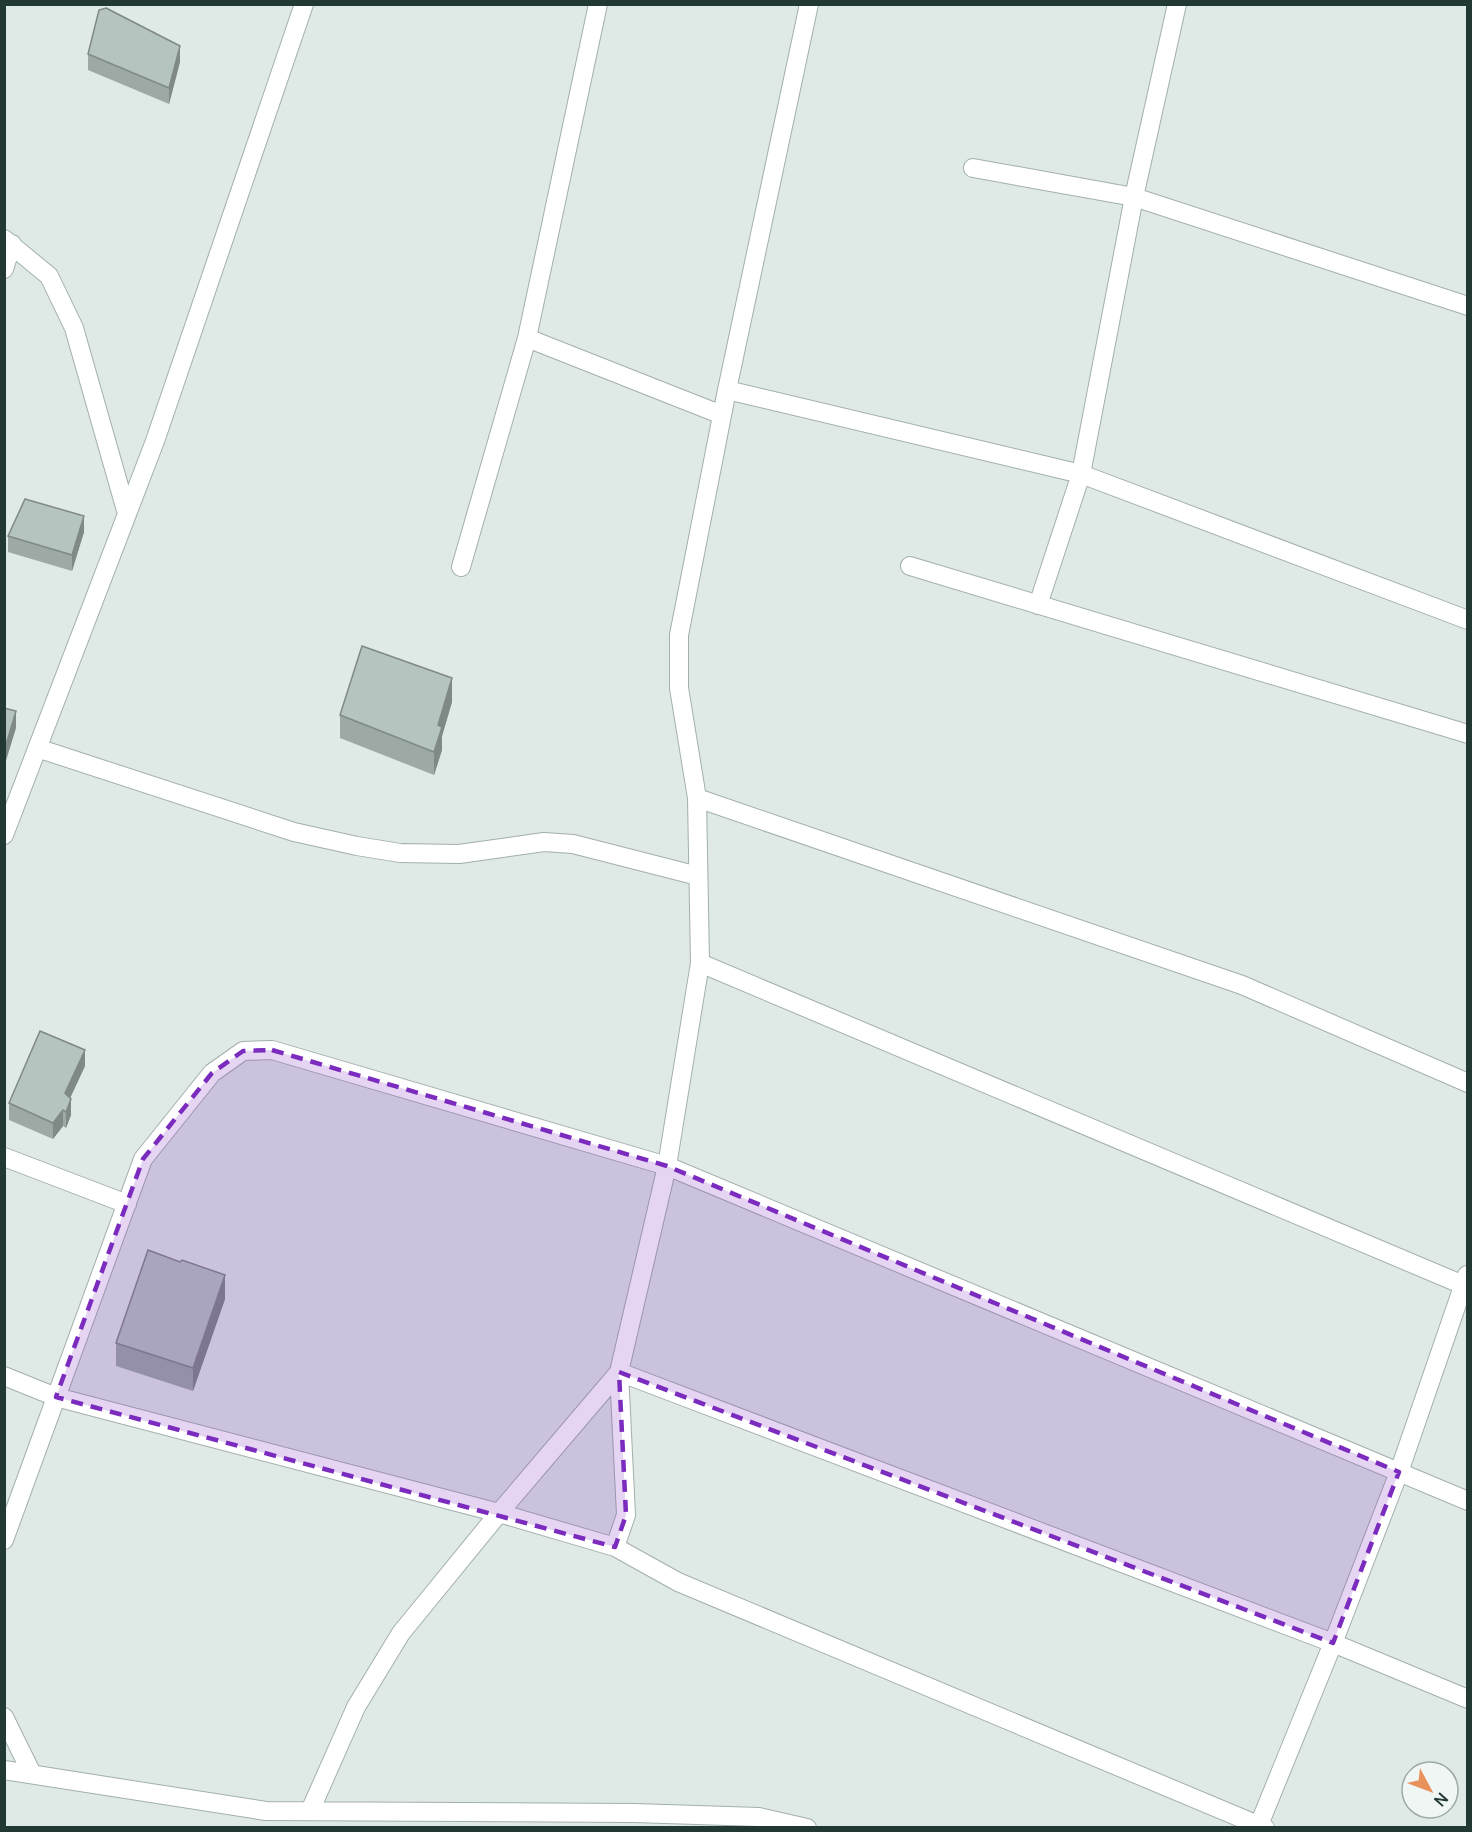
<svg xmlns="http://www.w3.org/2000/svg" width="1472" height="1832" viewBox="0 0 1472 1832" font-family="Manrope,sans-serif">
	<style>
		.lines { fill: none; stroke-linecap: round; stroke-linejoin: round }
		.street-casing { stroke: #a2b0ad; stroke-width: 20 }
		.street { stroke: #fff; stroke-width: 18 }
		.wall { fill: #9ca9a4 }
		.shaded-wall { fill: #7f8986 }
		.building { fill: #b5c4bf; stroke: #7f8986; stroke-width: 1.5 }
		.marked { fill: #7b2cbf; fill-opacity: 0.2; stroke: #7b2cbf; stroke-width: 4.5; stroke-dasharray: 12 8; stroke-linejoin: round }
	</style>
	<rect width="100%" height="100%" fill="#dfe9e6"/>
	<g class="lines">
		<!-- street casing -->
		<g class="street-casing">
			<path id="street" d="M 598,4 L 527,338 L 722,415
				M 809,4 L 727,390 L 679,635 L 679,688 L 697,798 L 700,963 L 667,1166 L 619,1372 L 626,1515 L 615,1547 L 678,1582 L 1265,1828
				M 973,168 L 1134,197 L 1468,306
				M 4,239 L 49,276 L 74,328 L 127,514
				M 4,269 L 12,244
				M 727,390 L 1081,474 L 1468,620
				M 910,566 L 1468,734
				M 461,567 L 527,338
				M 1038,605 L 1081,474 L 1134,197 L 1177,4
				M 37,748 L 294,832 L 357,846 L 400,853 L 459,854 L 544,842 L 573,844 L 698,876
				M 697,798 L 1242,985 L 1468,1083
				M 4,835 L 155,441 L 304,4
				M 700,963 L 1468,1287
				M 4,1157 L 127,1204
				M 4,1376 L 56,1397 L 499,1513 L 615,1547
				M 4,1540 L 143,1159 L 212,1073 L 243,1051 L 272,1050 L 667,1166 L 1468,1501
				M 4,1717 L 32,1774
				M 4,1770 L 266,1811 L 634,1813 L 759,1817 L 807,1828
				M 310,1811 L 356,1707 L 401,1633 L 499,1513 L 619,1372 L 1333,1643 L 1468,1699
				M 1259,1825 L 1333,1643 L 1399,1472 L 1467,1275"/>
		</g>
		<!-- street -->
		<use href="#street" class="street"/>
	</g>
	<!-- wall -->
	<path class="wall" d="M 88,54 L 180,62 L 169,104 L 88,70 Z
		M 84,532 L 72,571 L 8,552 L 8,536 Z
		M 452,702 L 442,736 L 442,750 L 434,775 L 340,738 L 340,715 Z
		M 85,1066 L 70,1098 L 71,1115 L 66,1128 L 63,1126 L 53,1139 L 9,1120 L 9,1103 Z
		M 225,1299 L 193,1391 L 116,1366 L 116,1343 Z"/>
	<!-- shaded-wall -->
	<path class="shaded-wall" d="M 180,46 L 180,62 L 169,104 L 169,88 Z
		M 84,516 L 84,532 L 72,571 L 72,555 Z
		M 452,678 L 452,702 L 442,736 L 442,750 L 434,775 L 434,752 L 438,725 Z
		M 16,711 L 16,728 L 5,764 L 5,748 Z
		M 85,1050 L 85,1066 L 65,1109 L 65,1093 Z
		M 71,1099 L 71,1115 L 66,1128 L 66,1112 Z
		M 63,1110 L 63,1126 L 53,1139 L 53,1123 Z
		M 225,1275 L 225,1299 L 193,1391 L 193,1368 Z"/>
	<!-- building -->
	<path class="building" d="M 106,8 L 180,46 L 169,88 L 88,54 L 99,10 Z
		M 25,499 L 84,516 L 72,555 L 8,536 Z
		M 362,646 L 452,678 L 438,725 L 442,727 L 434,752 L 340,715 Z
		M 4,708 L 16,711 L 5,748 L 4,748 Z
		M 40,1031 L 85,1050 L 65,1093 L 71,1099 L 66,1112 L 63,1110 L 53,1123 L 9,1103 Z
		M 148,1250 L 180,1262 L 182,1260 L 225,1275 L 193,1368 L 116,1343 Z"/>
	<!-- marked area -->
	<path class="marked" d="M 272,1050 L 667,1166 L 1399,1472 L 1333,1643 L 619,1372 L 626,1515 L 615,1547 L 56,1397 L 143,1159 L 212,1073 L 243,1051 Z"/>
	<!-- border -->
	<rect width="1472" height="1832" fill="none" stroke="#213835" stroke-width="12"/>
	<!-- north arrow -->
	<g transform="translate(1430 1790) rotate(131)"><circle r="28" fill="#eff6f4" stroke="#9daaa8" stroke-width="1.5"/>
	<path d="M0-4.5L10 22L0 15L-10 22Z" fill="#e9915d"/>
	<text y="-9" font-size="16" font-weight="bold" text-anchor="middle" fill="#213835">N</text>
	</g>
</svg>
